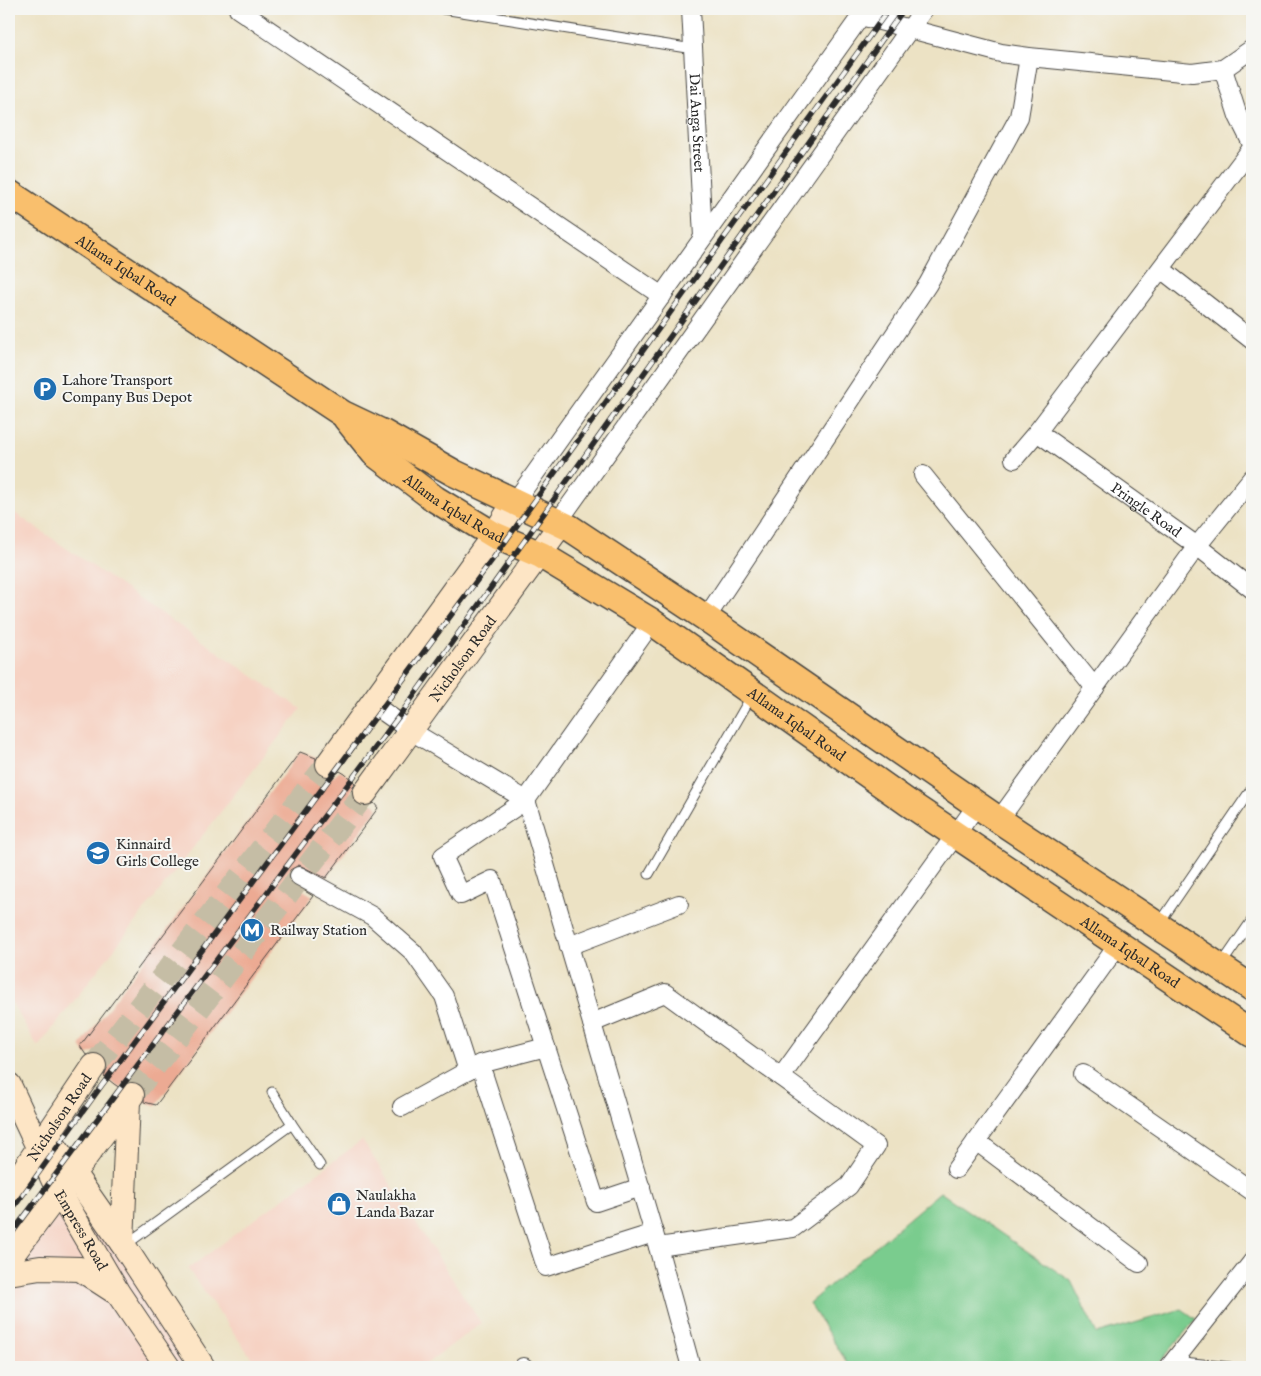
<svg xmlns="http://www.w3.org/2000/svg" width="1261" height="1376" viewBox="0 0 1261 1376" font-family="'IM FELL English',serif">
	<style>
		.built { fill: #f6d2c3 }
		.green { fill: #7acc8e; stroke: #527c5c }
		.building { fill: #ecaa93 }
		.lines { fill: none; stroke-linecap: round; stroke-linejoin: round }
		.secondary-tunnel { stroke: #c5bda5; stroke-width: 24; stroke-dasharray: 24 12; stroke-linecap: butt }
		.lane-casing { stroke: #484642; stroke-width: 11 }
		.street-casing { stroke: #484642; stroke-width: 20 }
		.secondary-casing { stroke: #484642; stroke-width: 26 }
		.primary-casing { stroke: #484642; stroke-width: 29 }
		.lane { stroke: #fff; stroke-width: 9 }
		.street { stroke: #fff; stroke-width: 18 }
		.secondary { stroke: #fde5c5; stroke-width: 24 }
		.primary { stroke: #f9bf6d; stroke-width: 26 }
		.rail-casing { stroke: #2b2b2b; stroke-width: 5.5 }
		.rail { stroke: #f6f6f2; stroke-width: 4; stroke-dasharray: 11; stroke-linecap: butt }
		.labels { text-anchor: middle; stroke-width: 4; stroke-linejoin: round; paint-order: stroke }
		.street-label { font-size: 15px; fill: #2b2b2b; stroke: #f6f6f2 }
		.poi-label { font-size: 15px; fill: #2b2b2b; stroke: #f6f6f2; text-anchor: start }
	</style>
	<rect width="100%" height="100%" fill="#f6f6f2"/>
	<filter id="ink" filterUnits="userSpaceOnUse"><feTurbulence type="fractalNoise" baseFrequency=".02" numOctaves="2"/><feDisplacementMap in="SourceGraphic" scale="10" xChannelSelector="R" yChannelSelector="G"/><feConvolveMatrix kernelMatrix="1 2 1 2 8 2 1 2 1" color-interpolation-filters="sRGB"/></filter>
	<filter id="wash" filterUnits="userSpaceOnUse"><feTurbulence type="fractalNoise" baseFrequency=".0096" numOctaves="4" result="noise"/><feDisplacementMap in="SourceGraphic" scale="20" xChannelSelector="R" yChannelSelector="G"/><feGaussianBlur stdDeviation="1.12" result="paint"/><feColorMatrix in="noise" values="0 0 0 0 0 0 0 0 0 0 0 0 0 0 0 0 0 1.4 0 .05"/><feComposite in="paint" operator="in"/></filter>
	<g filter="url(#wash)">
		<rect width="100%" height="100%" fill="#ece2c4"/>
		<!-- built -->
		<path class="built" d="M 9,509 L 301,709 L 38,1047 L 9,998 Z
			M 362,1140 L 481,1323 L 422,1367 L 258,1367 L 188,1269 Z
			M 74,1173 L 206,1367 L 9,1367 L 9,1259 Z"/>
		<!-- green -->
		<path class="green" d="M 940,1192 L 1071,1281 L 1097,1334 L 1182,1309 L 1196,1319 L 1156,1367 L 850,1367 L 809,1303 Z"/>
		<g id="blocks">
			<!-- building -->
			<path class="building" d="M 300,752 L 316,758 L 315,769 L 320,775 L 333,777 L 340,771 L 345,774 L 355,783 L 351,792 L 357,804 L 364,807 L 374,803 L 378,808 L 326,878 L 299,865 L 290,870 L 290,882 L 313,896 L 156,1105 L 144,1102 L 145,1090 L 141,1084 L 134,1081 L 127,1082 L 120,1088 L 114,1084 L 104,1076 L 108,1066 L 102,1055 L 94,1052 L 86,1055 L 80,1046 Z"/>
		</g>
	</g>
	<g filter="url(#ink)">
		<use href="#blocks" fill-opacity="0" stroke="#484642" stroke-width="1"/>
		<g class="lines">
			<!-- secondary-tunnel -->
			<path class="secondary-tunnel" d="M 94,1066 L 328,764
				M 132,1095 L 365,793"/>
			<!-- lane casing -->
			<g class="lane-casing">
				<path id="lane" d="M 443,9 L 693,49
					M 649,874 L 752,695
					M 1159,924 L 1252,788
					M 1221,965 L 1252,920
					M 272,1092 L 292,1124
					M 124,1246 L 292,1124 L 320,1165
					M 1174,1361 L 1230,1367"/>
			</g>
			<!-- street casing -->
			<g class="street-casing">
				<g id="street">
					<path d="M 238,9 L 662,296"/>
					<path id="s1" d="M 691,9 L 703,237"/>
					<path d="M 1223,69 L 1252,49"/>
					<path d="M 1161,269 L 1252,340"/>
					<path id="s2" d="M 1037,432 L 1197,546 L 1252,589"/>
					<path d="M 1014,459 L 1037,432 L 1252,148"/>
					<path d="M 923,475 L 1095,688"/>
					<path d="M 514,503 L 861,16 L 1001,53 L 1029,57 L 1192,73 L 1223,69 L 1238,116 L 1252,144"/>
					<path d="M 561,524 L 565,512 L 924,9"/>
					<path d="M 706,618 L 928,284 L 1019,117 L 1029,57"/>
					<path d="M 371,703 L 411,731 L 526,800 L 658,1247 L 691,1367"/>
					<path d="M 999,820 L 1197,546 L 1252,478"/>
					<path d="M 299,876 L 372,916 L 413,952 L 444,996 L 468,1071"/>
					<path d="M 569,946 L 679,904"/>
					<path d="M 592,1023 L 665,993 L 876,1146 L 849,1186 L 793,1228 L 658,1247"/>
					<path d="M 480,1064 L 546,1267 L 654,1233"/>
					<path d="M 1083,1074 L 1252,1191"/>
					<path d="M 781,1077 L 977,805"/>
					<path d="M 402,1107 L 480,1064 L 546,1047"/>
					<path d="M 976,1141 L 1139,1263"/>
					<path d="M 956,1169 L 1118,945"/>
					<path d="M 641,1187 L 596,1202 L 492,880 L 461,895 L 443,856 L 526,800 L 652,622"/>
					<path d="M 523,1367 L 524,1367"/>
					<path d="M 1169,1367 L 1252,1262"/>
				</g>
			</g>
			<!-- secondary casing -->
			<g class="secondary-casing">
				<g id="secondary">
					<path d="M 328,764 L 494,535 L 514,503"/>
					<path id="s3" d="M 365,793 L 561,524"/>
					<path id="s4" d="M 9,1085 L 59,1192 L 118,1293 L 168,1367"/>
					<path d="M 46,1134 L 124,1246 L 203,1367"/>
					<path id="s5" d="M 9,1192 L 94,1066"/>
					<path d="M 122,1243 L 128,1101"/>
					<path d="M 9,1259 L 132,1095"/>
					<path d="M 9,1273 L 40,1268 L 80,1269 L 114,1291"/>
				</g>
			</g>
			<!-- primary casing -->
			<g class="primary-casing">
				<g id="primary">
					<path id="s6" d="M 9,193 L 343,414 L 383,433 L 454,473 L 570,528 L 706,618 L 999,820 L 1252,988"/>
					<path id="s7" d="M 346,418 L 374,453 L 435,499 L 494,535 L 541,555 L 652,622 L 907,802 L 1252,1034"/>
				</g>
			</g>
			<!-- lane -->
			<use href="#lane" class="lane"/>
			<!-- street -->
			<use href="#street" class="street"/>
			<!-- secondary -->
			<use href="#secondary" class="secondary"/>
			<!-- primary -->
			<use href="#primary" class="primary"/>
			<!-- rail casing -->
			<g class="rail-casing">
				<path id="rail" d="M 9,1214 L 102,1085 L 492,560 L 889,9
					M 9,1237 L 405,708 L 904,9"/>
			</g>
			<!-- rail -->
			<use href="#rail" class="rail"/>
		</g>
	</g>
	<!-- icons -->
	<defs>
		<g id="parking-disc" transform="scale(1.25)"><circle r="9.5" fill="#1f6fb2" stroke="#f6f6f2"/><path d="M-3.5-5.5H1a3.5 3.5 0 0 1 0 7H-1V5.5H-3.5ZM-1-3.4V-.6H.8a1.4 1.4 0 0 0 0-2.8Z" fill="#fff"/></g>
		<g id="university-disc" transform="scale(1.25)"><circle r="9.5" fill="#1f6fb2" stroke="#f6f6f2"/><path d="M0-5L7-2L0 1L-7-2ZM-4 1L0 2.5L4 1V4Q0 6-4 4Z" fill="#fff"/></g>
		<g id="metro-disc" transform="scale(1.25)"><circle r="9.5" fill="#1f6fb2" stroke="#f6f6f2"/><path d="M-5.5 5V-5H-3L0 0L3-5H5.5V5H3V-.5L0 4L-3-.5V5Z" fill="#fff"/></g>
		<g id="shop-disc" transform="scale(1.25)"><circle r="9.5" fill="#1f6fb2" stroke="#f6f6f2"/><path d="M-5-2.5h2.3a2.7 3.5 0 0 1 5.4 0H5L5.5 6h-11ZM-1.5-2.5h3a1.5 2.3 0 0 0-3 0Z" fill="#fff"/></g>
	</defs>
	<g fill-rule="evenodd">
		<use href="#parking-disc" x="45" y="389"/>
		<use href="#university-disc" x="98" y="853"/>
		<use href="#metro-disc" x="252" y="930"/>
		<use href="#shop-disc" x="339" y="1204"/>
	</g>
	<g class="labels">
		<!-- street labels -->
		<g class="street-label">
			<text dy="5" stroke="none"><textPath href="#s1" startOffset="114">Dai Anga Street</textPath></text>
			<text dy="5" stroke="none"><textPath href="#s6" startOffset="140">Allama Iqbal Road</textPath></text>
			<text dy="5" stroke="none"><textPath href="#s7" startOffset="142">Allama Iqbal Road</textPath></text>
			<text dy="5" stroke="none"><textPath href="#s2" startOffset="134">Pringle Road</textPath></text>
			<text dy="5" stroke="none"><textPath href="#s3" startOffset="166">Nicholson Road</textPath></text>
			<text dy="5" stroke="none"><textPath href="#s7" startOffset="548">Allama Iqbal Road</textPath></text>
			<text dy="5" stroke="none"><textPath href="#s7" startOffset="952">Allama Iqbal Road</textPath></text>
			<text dy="5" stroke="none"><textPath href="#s5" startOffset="90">Nicholson Road</textPath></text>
			<text dy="5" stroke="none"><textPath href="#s4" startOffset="162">Empress Road</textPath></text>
		</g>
		<!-- poi labels -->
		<g class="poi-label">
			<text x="62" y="385">Lahore Transport<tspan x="62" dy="17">Company Bus Depot</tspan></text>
			<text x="116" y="849">Kinnaird<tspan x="116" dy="17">Girls College</tspan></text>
			<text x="270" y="935">Railway Station</text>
			<text x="356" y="1200">Naulakha<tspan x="356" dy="17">Landa Bazar</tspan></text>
		</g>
	</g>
	<!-- margin -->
	<rect width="1261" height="1376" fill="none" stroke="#f6f6f2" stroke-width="30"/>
</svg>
